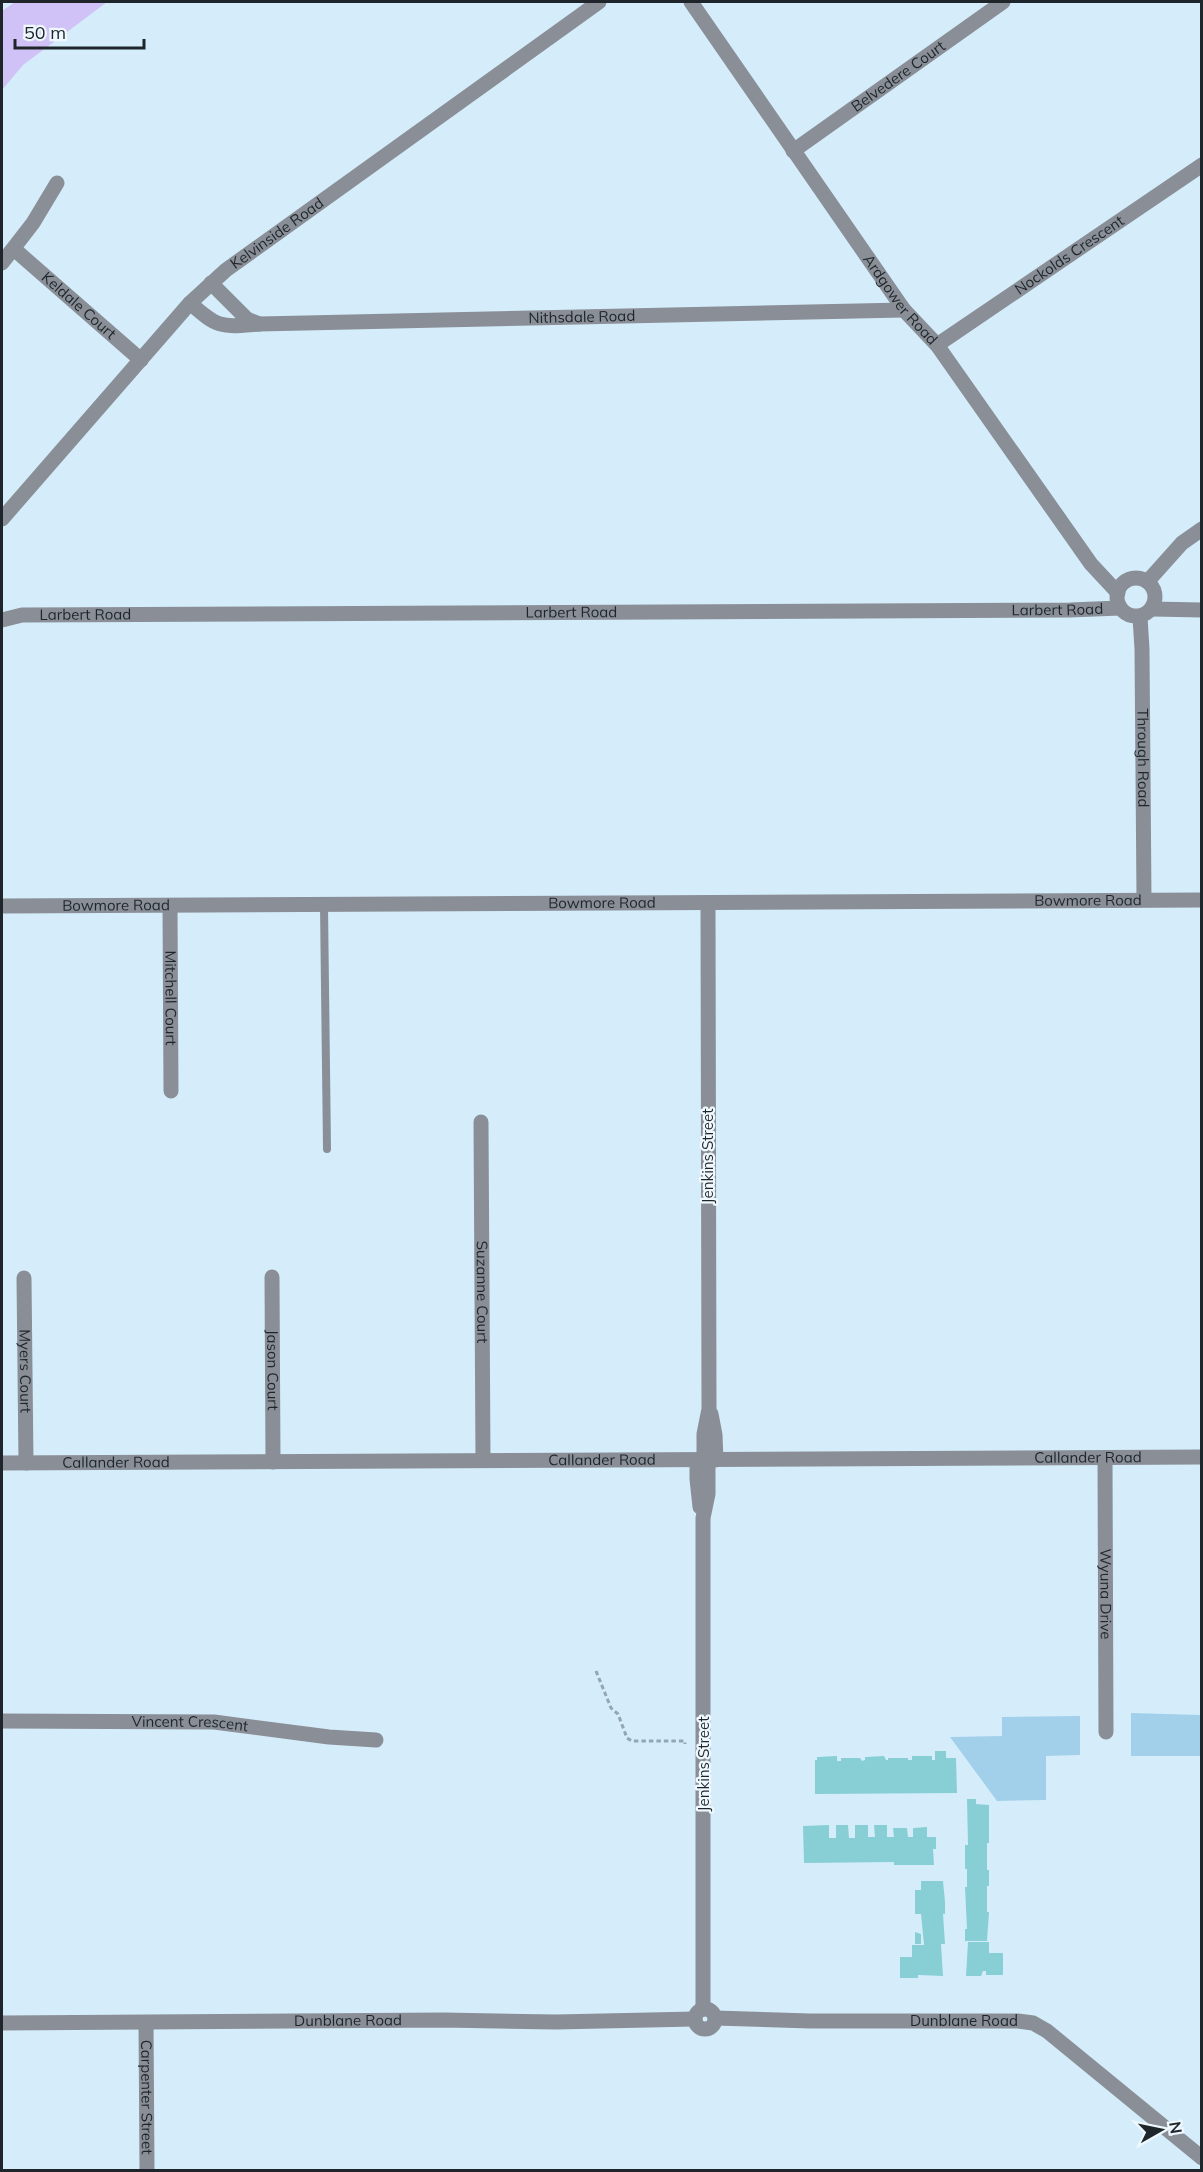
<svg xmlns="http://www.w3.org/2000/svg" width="1203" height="2172" viewBox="0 0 1203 2172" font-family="Mulish,sans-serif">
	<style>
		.green { fill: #a2d0ea }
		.water { fill: #d0c2f6 }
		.building { fill: #87cfd5 }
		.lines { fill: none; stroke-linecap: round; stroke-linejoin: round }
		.path { stroke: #94a6b1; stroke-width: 3; stroke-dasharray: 4.5 3; stroke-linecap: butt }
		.service { stroke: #8a8f97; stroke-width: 8 }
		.minor { stroke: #8a8f97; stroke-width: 15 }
		.tertiary { stroke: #8a8f97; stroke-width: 15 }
		.labels { text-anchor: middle; stroke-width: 4.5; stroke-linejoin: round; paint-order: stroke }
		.street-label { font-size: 15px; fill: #1e262b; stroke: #eef8fd }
	</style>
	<rect width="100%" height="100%" fill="#d5edfb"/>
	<!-- green -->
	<path class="green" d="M 1131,1713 L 1201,1715 L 1201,1756 L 1131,1756 Z
		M 1080,1716 L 1080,1755 L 1046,1756 L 1046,1800 L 997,1801 L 950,1737 L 1002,1736 L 1002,1717 Z"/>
	<!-- water -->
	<path class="water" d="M 15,2 L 107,2 L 23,65 L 2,90 L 2,11 Z"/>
	<!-- building -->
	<path class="building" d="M 935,1751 L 946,1751 L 946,1758 L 956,1758 L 957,1793 L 815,1794 L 815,1760 L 817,1760 L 817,1757 L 837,1756 L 837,1761 L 841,1761 L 841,1758 L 860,1758 L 862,1761 L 865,1760 L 865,1757 L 884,1756 L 886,1760 L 888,1760 L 888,1758 L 908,1758 L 908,1760 L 912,1760 L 912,1756 L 932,1756 L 932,1760 L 935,1760 Z
		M 967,1799 L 976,1799 L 976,1804 L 989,1805 L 989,1843 L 987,1843 L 987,1870 L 989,1870 L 989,1886 L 987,1886 L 987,1912 L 989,1912 L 987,1941 L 965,1941 L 965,1929 L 967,1929 L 965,1887 L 967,1887 L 967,1869 L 965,1869 L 965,1845 L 968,1845 Z
		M 829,1825 L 829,1838 L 836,1838 L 836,1825 L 848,1825 L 849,1838 L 855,1838 L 855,1825 L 868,1825 L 868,1837 L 875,1837 L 874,1825 L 887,1825 L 887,1837 L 894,1837 L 893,1828 L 907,1828 L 908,1837 L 913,1837 L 913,1828 L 927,1827 L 927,1837 L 936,1837 L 936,1849 L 933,1849 L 934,1865 L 894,1865 L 894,1862 L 804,1863 L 803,1826 Z
		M 921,1881 L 943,1881 L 945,1902 L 945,1914 L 943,1914 L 945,1944 L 941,1944 L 943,1976 L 918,1975 L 918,1978 L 900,1978 L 900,1957 L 912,1957 L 912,1945 L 924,1945 L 921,1914 L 915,1914 L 915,1890 L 921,1890 Z
		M 915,1932 L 921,1934 L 921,1944 L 915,1944 Z
		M 968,1942 L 989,1942 L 989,1953 L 1003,1953 L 1003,1975 L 986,1975 L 986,1971 L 983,1971 L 981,1976 L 966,1976 Z"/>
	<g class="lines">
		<!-- path -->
		<path class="path" d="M 596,1671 L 611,1708 L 618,1714 L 627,1738 L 632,1741 L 685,1741 L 685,1744"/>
		<!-- service -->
		<path class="service" d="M 324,905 L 327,1149"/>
		<!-- minor -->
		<g class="minor">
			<path id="s1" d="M 691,2 L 904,310 L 937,345 L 1091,564 L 1118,593"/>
			<path id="s2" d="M 793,151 L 1003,2"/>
			<path id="s3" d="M 14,249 L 141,360"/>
			<path d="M 2,263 L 33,223 L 57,183"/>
			<path d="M 211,283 L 247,319 L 259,324"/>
			<path id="s4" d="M 190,303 C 219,329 222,327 259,324 L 904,310"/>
			<path id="s5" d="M 937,345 L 1202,165"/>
			<circle cx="1136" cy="597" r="19"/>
			<path d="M 1148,581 L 1182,543 L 1202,529"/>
			<path d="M 1152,609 L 1202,610"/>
			<path id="s6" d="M 1140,617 L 1142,649 L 1144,899"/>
			<path id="s7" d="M 2,620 L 22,615 L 1070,610 L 1120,608"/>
			<path id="s8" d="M 2,906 L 1202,900"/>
			<path id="s9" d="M 170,906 L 171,1091"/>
			<path id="s10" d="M 481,1122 L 483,1460"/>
			<path id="s11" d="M 272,1277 L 273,1462"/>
			<path id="s12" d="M 24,1278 L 26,1463"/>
			<path d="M 711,1414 L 715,1435 L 716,1460"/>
			<path id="s13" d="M 1105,1458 L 1106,1732"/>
			<path d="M 697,1460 L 697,1479 L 700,1507"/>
			<path d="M 704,1460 L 704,1434 L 709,1409 L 708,903"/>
			<path id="s14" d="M 2,1463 L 1202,1457"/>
			<path id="s15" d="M 2,1721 L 214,1722 L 329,1737 L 376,1740"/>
			<path d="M 703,2009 L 703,1518 L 708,1494 L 708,1460"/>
			<path id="s16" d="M 146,2023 L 147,2170"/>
		</g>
		<!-- tertiary -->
		<g class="tertiary">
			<path id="s17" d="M 2,519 L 190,303 L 226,270 L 599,2"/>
			<circle cx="705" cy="2019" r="10"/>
			<path id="s18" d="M 715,2018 L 810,2021 L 1018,2021 L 1033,2023 L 1047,2031 L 1202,2158"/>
			<path id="s19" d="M 2,2023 L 444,2020 L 556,2022 L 695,2019"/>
		</g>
	</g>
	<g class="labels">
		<!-- street labels -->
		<g class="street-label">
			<text dy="5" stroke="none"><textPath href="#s2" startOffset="129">Belvedere Court</textPath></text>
			<text dy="5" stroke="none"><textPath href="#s17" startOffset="398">Kelvinside Road</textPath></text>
			<text dy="5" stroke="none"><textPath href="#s5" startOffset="160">Nockolds Crescent</textPath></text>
			<text dy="5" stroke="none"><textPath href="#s1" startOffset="364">Ardgower Road</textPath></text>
			<text dy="5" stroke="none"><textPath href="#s3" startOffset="86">Keldale Court</textPath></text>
			<text dy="5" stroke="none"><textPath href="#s4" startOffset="399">Nithsdale Road</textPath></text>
			<text dy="5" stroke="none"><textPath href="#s7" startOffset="1056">Larbert Road</textPath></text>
			<text dy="5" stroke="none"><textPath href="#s7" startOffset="570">Larbert Road</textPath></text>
			<text dy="5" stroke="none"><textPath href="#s7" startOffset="84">Larbert Road</textPath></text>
			<text dy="5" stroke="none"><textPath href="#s6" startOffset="141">Through Road</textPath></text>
			<text dy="5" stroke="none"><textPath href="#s8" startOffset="1086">Bowmore Road</textPath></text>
			<text dy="5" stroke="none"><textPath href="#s8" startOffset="600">Bowmore Road</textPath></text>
			<text dy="5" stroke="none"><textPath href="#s8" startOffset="114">Bowmore Road</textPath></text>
			<text dy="5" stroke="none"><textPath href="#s9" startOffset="92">Mitchell Court</textPath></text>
			<text transform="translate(708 1156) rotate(-90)" y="5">Jenkins Street</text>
			<text dy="5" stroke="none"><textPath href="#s10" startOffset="170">Suzanne Court</textPath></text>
			<text dy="5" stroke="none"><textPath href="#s11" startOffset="93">Jason Court</textPath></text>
			<text dy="5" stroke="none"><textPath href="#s12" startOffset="93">Myers Court</textPath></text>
			<text dy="5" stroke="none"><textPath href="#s14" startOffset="1086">Callander Road</textPath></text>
			<text dy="5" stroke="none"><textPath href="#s14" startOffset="600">Callander Road</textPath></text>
			<text dy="5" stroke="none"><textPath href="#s14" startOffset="114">Callander Road</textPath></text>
			<text dy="5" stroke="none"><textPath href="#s13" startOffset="136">Wyuna Drive</textPath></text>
			<text dy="5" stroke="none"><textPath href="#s15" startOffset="188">Vincent Crescent</textPath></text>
			<text transform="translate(704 1764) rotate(-90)" y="5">Jenkins Street</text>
			<text dy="5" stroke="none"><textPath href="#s19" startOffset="346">Dunblane Road</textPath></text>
			<text dy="5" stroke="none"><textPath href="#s18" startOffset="249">Dunblane Road</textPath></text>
			<text dy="5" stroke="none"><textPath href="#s16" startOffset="74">Carpenter Street</textPath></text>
		</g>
	</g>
	<!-- border -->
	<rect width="1203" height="2172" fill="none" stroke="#1e262b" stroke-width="6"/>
	<!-- north arrow -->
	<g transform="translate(1161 2130) rotate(81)" stroke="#eef8fd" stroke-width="4.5" paint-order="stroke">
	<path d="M0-4.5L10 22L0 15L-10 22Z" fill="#1e262b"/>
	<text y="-9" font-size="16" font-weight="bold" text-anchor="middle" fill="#1e262b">N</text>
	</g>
	<!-- scale -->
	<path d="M15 39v9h129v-9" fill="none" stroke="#1e262b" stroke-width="3"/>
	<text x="24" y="39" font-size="18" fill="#1e262b" stroke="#eef8fd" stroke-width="4.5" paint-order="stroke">50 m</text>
</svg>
